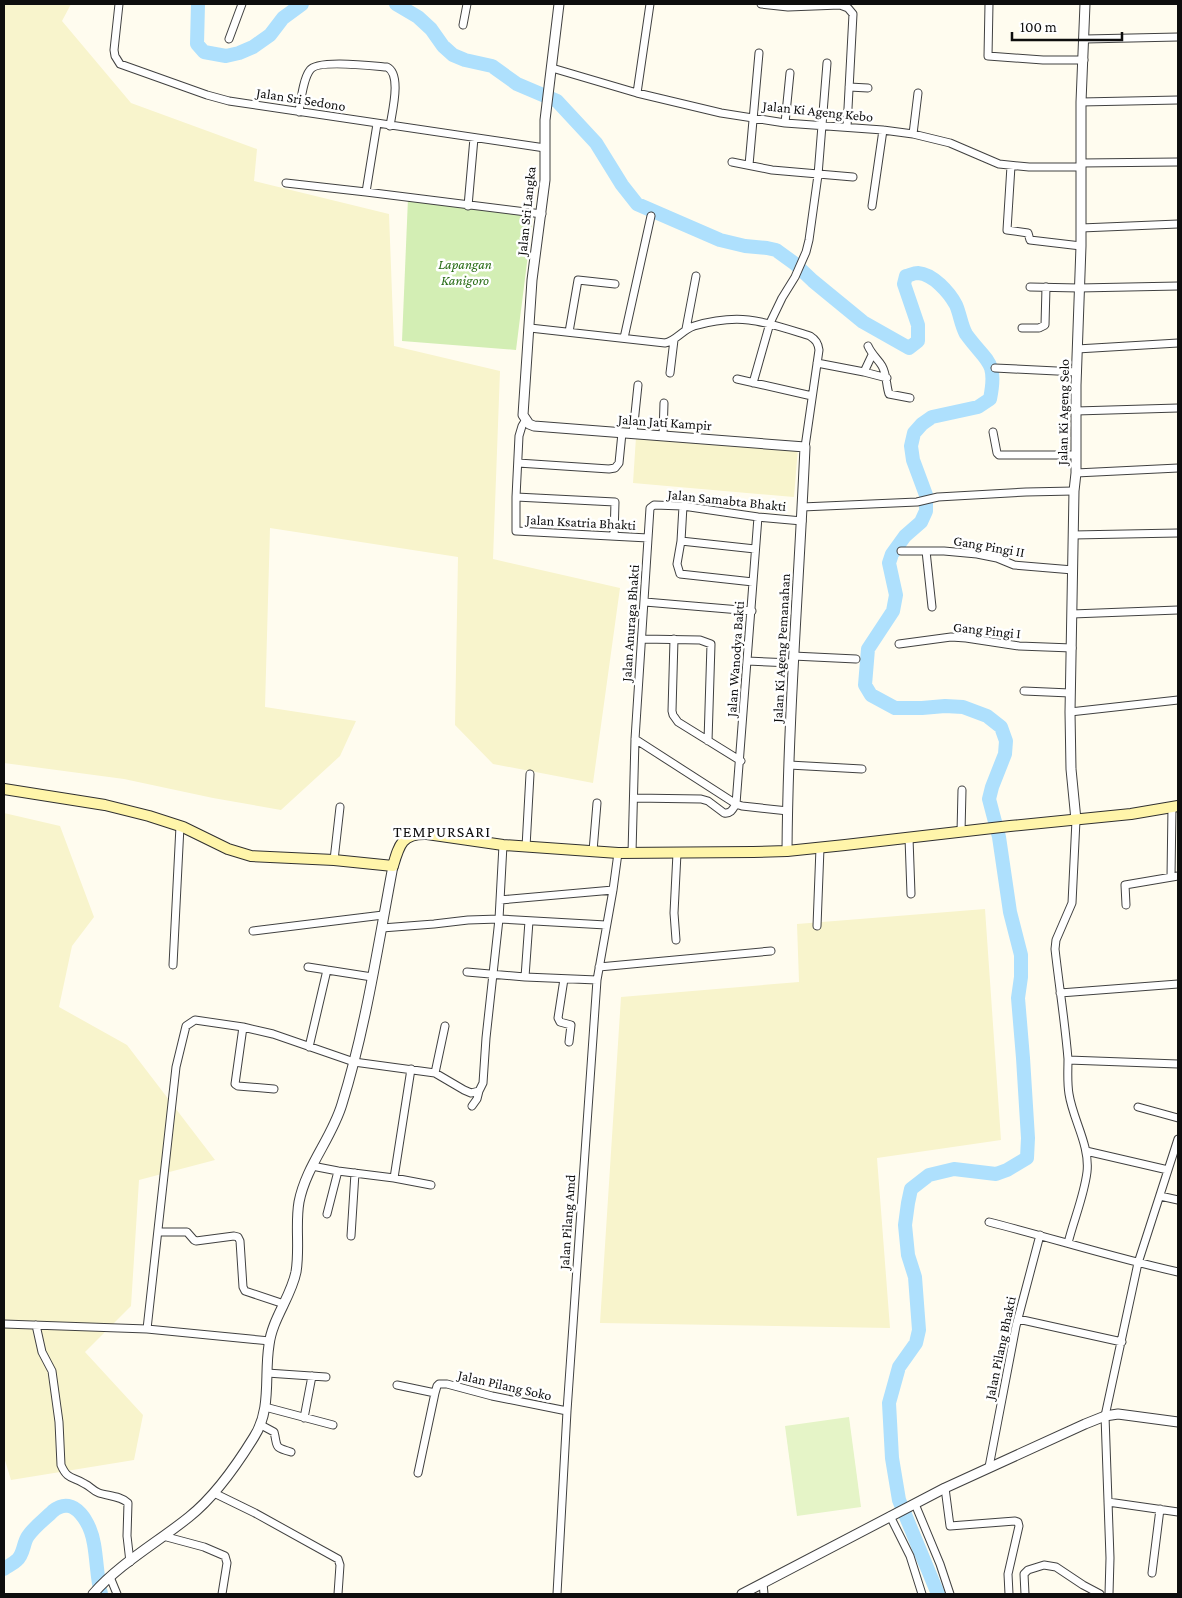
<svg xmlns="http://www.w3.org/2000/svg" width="1182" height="1598" viewBox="0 0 1182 1598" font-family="'Crimson Pro',serif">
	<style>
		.farmland { fill: #f8f4cc }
		.green { fill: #d3eeb4 }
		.pitch { fill: #e5f4c7 }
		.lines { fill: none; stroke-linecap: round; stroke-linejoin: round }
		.river { stroke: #aee0fd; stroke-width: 14 }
		.minor-casing { stroke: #414141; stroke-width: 9 }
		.tertiary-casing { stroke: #414141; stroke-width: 11 }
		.secondary-casing { stroke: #303030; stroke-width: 12 }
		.minor { stroke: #fff; stroke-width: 7 }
		.tertiary { stroke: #fff; stroke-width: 9 }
		.secondary { stroke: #fff5aa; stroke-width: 10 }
		.labels { text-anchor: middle; stroke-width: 5; stroke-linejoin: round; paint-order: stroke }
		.street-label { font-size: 14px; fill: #0e0e0e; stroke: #fff }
		.park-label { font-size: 14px; font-style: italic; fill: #2a6d17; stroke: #fff }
		.quarter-label { font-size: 16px; letter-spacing: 1px; fill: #0e0e0e; stroke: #fff }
	</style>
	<rect width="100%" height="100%" fill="#fffcef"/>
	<!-- farmland -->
	<path class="farmland" d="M 4,4 L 71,4 L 62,21 L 131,103 L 257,149 L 254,181 L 389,214 L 394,346 L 500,371 L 493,559 L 620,588 L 593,783 L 493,764 L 455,725 L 458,557 L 270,528 L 265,707 L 356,721 L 340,756 L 281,810 L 213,798 L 124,779 L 4,763 Z
		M 636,437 L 798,448 L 794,497 L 633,483 Z
		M 4,813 L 60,826 L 94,917 L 72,946 L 59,1007 L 127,1045 L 215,1160 L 139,1180 L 131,1306 L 85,1352 L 143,1415 L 134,1460 L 11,1480 L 4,1457 Z
		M 985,909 L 1001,1140 L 877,1158 L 890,1328 L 600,1323 L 621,997 L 799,982 L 797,924 Z"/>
	<!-- green -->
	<path class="green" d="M 408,198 L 533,215 L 516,350 L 402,341 Z"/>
	<!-- pitch -->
	<path class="pitch" d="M 849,1417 L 861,1507 L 797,1516 L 785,1426 Z"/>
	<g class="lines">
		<!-- river -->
		<path class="river" d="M 198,4 L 197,44 L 204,52 L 226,56 L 239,53 L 253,47 L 270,35 L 283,18 L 302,4
			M 396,4 L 418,17 L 431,29 L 443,46 L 453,55 L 465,60 L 492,66 L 517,84 L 557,101 L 596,143 L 622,185 L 637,204 L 720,240 L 745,246 L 767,248 L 776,250 L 794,263 L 813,281 L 863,322 L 909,348 L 918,341 L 918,325 L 904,284 L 906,276 C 910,275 914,273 918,273 C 933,274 949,292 956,305 C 960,314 961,325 966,334 C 986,362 998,360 990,399 L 978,407 L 932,417 L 922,424 L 914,433 L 911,446 L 913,460 L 926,495 L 926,511 L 921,522 L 905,536 L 892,554 L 889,563 L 896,595 L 893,611 L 868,649 L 865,685 L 871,695 L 895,708 L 922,708 L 945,706 L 963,707 L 987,716 L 1001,727 L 1006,741 L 1005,754 L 992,787 L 989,799 L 999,837 L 1010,912 L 1021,955 L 1021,977 L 1018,998 L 1023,1058 L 1028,1138 L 1027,1158 L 1007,1170 L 996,1174 L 954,1169 L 929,1175 L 911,1189 L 908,1203 L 905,1225 L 908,1255 L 915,1277 L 919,1330 L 916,1343 L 899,1367 L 889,1403 L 892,1458 L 899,1500 L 938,1594
			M 4,1569 C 8,1566 13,1564 17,1560 C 24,1554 23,1543 28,1536 C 35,1526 45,1519 53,1511 C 75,1493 91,1525 94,1544 C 97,1561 97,1578 101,1594"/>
		<!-- minor casing -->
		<g class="minor-casing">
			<path id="minor" d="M 119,4 L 114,50 L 115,56 L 120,64 L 207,95 L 229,101 L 545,148
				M 761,4 L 788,7 L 840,5 L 848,8 L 853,14 L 847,127
				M 989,4 L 988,56 L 1043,60 L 1084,60
				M 463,25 L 467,4
				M 229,39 L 242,4
				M 1085,39 L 1178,37
				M 552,68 L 637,93 L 721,113 L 785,123 L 883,130 L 913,134 L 950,143 L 999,164 L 1029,167 L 1081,167
				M 849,87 L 868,88
				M 637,93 L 650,4
				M 1081,102 L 1178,100
				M 299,112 C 301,100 303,79 310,70 C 317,59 374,66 387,67 C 402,74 392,112 390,126
				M 785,123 L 790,73
				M 913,134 L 918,93
				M 732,162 L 772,170 L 853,177
				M 1081,163 L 1178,162
				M 749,165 L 759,53
				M 1011,166 L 1007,230 L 1028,233 L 1030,240 L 1081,246
				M 286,183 L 366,192 L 542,214
				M 366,192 L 377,124
				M 468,206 L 474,138
				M 872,206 L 883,130
				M 1081,228 L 1178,224
				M 1030,287 L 1079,288 L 1178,286
				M 530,328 L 665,343 C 676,341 682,330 694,326 C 742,312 765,322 810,336 C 816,340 818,343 819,350 L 805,447
				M 1022,328 L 1039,328 L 1045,325 L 1046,287
				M 686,329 L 696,276
				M 569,332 L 578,280 L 615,284
				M 624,338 L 651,216
				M 868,346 C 872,355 878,359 882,366 C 887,375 886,385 889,394 L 910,398
				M 1077,349 L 1178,343
				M 817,363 L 864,372 L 887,378
				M 995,368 L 1077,372
				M 864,372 L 872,355
				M 670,373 L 674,340
				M 737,379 L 812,396
				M 753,383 L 770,323 L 782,298 L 795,277 L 806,252 L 809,240 L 818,175 L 827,63
				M 1076,411 L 1178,408
				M 525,421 L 522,426 L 519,436 L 516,497 L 516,531 L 648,538
				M 993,432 L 997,453 L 999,455 L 1076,455
				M 633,433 L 638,385
				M 663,435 L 664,403
				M 518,463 L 609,469 L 615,468 L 619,463 L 622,433
				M 1076,473 L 1178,468
				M 516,497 L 615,502 L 614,536
				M 683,506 L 681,541 L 677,564 L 680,574 L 753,582
				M 802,507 L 917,502 L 938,497 L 1026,492 L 1074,491
				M 1073,535 L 1178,533
				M 681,541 L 755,549
				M 901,551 L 944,551 L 977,554 L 997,558 L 1014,565 L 1073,570
				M 926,551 L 932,607
				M 645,602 L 752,611
				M 1072,614 L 1178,610
				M 642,639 L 700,640 L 711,644 L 708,741
				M 674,639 L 672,711 L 673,715 L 678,722 L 741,761
				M 899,644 L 951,637 L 966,638 L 1019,646 L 1072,648
				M 793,656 L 856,659
				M 747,661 L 792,663
				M 1024,691 L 1070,693
				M 1070,712 L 1178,700
				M 635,739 L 736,804 L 742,806 L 788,811
				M 789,765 L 862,769
				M 634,798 L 701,799 L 708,801 L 724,813 C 731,814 733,809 736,804 L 758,517
				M 961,832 L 962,790
				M 909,838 L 911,894
				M 526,847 L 530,774
				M 593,851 L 597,803
				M 632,853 L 635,739 L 650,508 L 654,505 L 683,506 L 758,517 L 802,521
				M 334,860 L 340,807
				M 1171,877 L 1172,807
				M 500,900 L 613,890
				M 1126,905 L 1125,885 L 1178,876
				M 817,926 L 820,848
				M 382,928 L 434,924 L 468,920 L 499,919 L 606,925
				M 253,931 L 383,915
				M 676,940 L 674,913 L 677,853
				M 173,965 L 180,826
				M 308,967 L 372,977
				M 599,967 L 771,951
				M 467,972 L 525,977 L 529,921
				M 525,977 L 597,980
				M 564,979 L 558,1018 L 560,1022 L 571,1025 L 569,1042
				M 1060,993 L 1178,984
				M 243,1027 L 235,1084 L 238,1086 L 274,1089
				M 309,1047 L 327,970
				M 1068,1060 L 1178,1064
				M 435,1073 L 445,1026
				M 472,1106 L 477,1099 L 479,1091
				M 1138,1107 L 1178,1118
				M 1086,1151 L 1168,1170
				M 312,1166 L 338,1171 L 394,1178 L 431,1185
				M 394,1178 L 411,1069
				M 1160,1196 L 1178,1200
				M 327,1214 L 338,1171
				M 989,1222 C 1052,1238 1114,1258 1178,1272
				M 158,1232 L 187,1232 L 194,1240 L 196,1241 L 234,1236 L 238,1237 L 240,1241 L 243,1287 L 245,1291 L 284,1304
				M 351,1236 L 355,1173
				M 1068,1243 C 1074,1219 1084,1196 1087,1172 C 1090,1145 1073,1120 1069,1094 C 1067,1082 1068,1071 1068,1059 C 1065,1022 1059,985 1055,949 L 1056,940 L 1072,903 L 1076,820
				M 1018,1319 L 1122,1342
				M 4,1324 L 147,1329 L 270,1341
				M 36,1325 L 42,1352 L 52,1371 L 59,1422 L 61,1465 C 68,1481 73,1476 85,1484 C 90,1486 93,1491 99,1493 C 108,1496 121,1496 128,1503 L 127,1536 L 130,1562
				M 147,1329 L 176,1067 L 186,1026 L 195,1020 L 243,1027 L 273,1034 L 354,1062 L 435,1073 L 464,1090 L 471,1093 L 479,1091 L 483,1083 L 486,1038 L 499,919 L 503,845
				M 267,1373 L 326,1377
				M 397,1385 L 435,1393
				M 265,1407 L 333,1425
				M 304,1418 L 312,1376
				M 261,1425 L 274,1432 C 278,1447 273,1447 291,1452
				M 989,1467 L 1016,1326 L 1040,1235
				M 418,1473 L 435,1393 L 437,1386 L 439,1384 L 447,1384 L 492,1396 L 567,1411
				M 945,1488 L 950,1526 L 1015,1521 L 1018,1522 L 1019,1526 L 1008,1574 L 1009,1594
				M 214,1493 L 255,1513 L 338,1559 L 340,1565 L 338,1594
				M 1108,1502 L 1178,1512
				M 915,1504 L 940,1564 L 950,1594
				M 890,1516 L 910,1556 L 922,1594
				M 163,1536 L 204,1547 L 225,1556 L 227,1563 L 222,1594
				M 1152,1573 L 1160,1509
				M 110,1577 L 117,1594
				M 763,1583 L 764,1594
				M 557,1594 L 567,1411 L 597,980 L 613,890 L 618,853
				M 1025,1594 L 1024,1574 L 1028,1570 L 1044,1565 L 1056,1567 L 1083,1585 L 1100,1594
				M 1109,1594 L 1110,1558 L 1105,1416 L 1138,1263 L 1178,1139"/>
		</g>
		<!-- tertiary casing -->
		<g class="tertiary-casing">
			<path id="tertiary" d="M 559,4 L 545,120 L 545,180 L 532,280 L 523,415 L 529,424 L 534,426 L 805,447 C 799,582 788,716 787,851
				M 1076,820 L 1071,769 L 1070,712 L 1074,491 L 1076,473 L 1076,385 L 1081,246 L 1081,102 L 1085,4
				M 93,1594 C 119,1564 158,1542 189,1517 C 213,1498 238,1463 254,1437 C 272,1409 264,1376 269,1345 C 272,1319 291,1297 296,1272 C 300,1248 295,1225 299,1202 C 306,1166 332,1138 342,1104 C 366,1027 378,945 393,866
				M 742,1594 L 945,1488 L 1085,1424 L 1105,1416 L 1118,1414 L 1178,1422"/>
		</g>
		<!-- secondary casing -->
		<g class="secondary-casing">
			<path id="secondary" d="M 4,789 L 105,805 L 149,816 L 183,827 L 228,849 L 251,856 L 334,860 L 393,866 C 399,845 402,833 427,834 L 503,845 L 618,853 L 753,852 L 787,851 L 845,845 L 1010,826 L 1131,814 L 1178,806"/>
		</g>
		<!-- minor -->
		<use href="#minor" class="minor"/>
		<!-- tertiary -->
		<use href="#tertiary" class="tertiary"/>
		<!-- secondary -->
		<use href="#secondary" class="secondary"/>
	</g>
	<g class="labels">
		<!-- street labels -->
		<g class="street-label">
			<text transform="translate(301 99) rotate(9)" y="5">Jalan Sri Sedono</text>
			<text transform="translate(818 111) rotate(6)" y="5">Jalan Ki Ageng Kebo</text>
			<text transform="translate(526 211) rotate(-84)" y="5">Jalan Sri Langka</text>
			<text transform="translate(1063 412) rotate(-89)" y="5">Jalan Ki Ageng Selo</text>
			<text transform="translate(665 422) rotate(4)" y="5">Jalan Jati Kampir</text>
			<text transform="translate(727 500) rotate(6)" y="5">Jalan Samabta Bhakti</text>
			<text transform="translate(581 522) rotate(3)" y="5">Jalan Ksatria Bhakti</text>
			<text transform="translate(989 546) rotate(10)" y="5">Gang Pingi II</text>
			<text transform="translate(630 623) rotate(-86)" y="5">Jalan Anuraga Bhakti</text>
			<text transform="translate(987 630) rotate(6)" y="5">Gang Pingi I</text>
			<text transform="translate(781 648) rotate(-87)" y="5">Jalan Ki Ageng Pemanahan</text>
			<text transform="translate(735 659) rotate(-86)" y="5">Jalan Wanodya Bakti</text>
			<text transform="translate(567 1222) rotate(-86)" y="5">Jalan Pilang Amd</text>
			<text transform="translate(1000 1348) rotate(-78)" y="5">Jalan Pilang Bhakti</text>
			<text transform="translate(505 1385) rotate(13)" y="5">Jalan Pilang Soko</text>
		</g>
		<!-- park labels -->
		<g class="park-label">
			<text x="465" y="269">Lapangan<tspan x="465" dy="16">Kanigoro</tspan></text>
		</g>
		<!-- quarter labels -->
		<g class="quarter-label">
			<text x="442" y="837">TEMPURSARI</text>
		</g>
	</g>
	<!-- border -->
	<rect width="1182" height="1598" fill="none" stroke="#0e0e0e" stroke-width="10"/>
	<!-- scale -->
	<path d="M1012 32v8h110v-8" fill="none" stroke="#0e0e0e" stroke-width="2.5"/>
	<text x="1020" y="32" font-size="15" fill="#0e0e0e" stroke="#ffffff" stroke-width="4" paint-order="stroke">100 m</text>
</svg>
